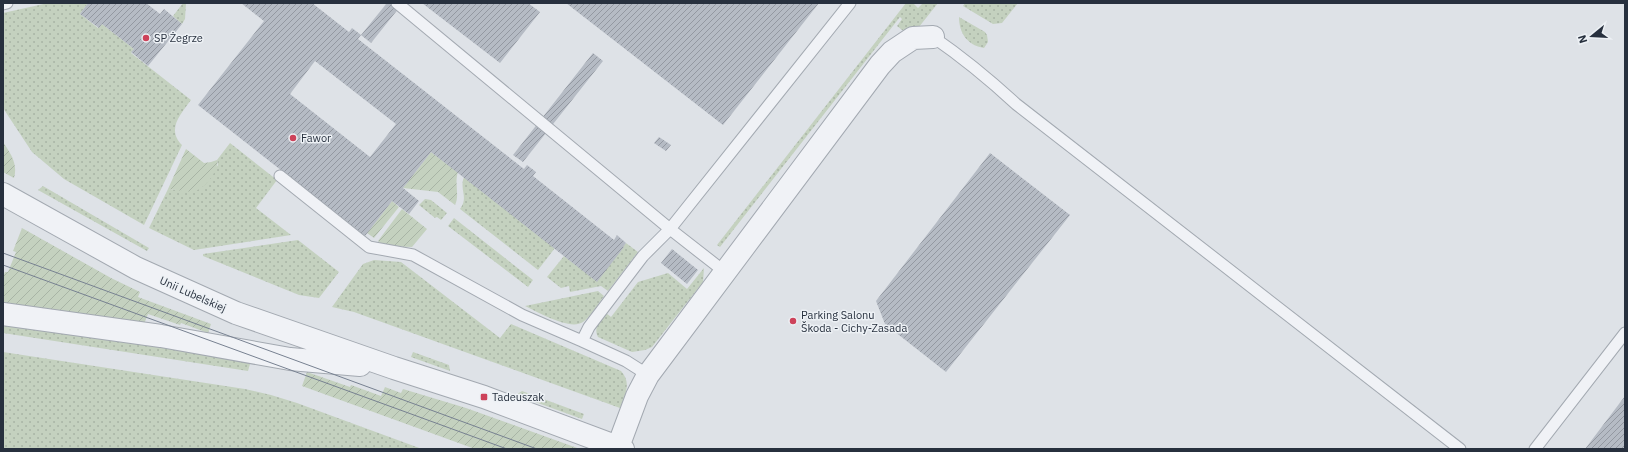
<svg xmlns="http://www.w3.org/2000/svg" width="1628" height="452" viewBox="0 0 1628 452" font-family="'IBM Plex Sans',sans-serif">
	<style>
		.grass { fill: url(#grass-dots) }
		.garden { fill: url(#garden-furrows) }
		.building { fill: url(#building-hatch); fill-rule: evenodd }
		.lines { fill: none; stroke-linecap: round; stroke-linejoin: round }
		.lane-casing { stroke: #a3a9b1; stroke-width: 13 }
		.street-casing { stroke: #a3a9b1; stroke-width: 24 }
		.lane { stroke: #f0f2f6; stroke-width: 11 }
		.street { stroke: #f0f2f6; stroke-width: 22 }
		.tram { stroke: #778191; stroke-width: 1 }
		.poi-dot { fill: #cd425a; stroke: #edf1f5; stroke-width: 1.5 }
		.labels { text-anchor: middle; stroke-width: 3; stroke-linejoin: round; paint-order: stroke }
		.poi-label { font-size: 11px; fill: #27303e; stroke: #edf1f5; text-anchor: start }
		.street-label { font-size: 11px; fill: #27303e; stroke: #edf1f5 }
	</style>
	<defs>
		<pattern id="grass-dots" width="8" height="8" patternUnits="userSpaceOnUse"><rect width="8" height="8" fill="#c4d1bf"/><path d="M2 2h.1M6 6h.1" fill="none" stroke="#a8b4a5" stroke-width="1.8" stroke-linecap="round"/></pattern>
		<pattern id="garden-furrows" width="10" height="10" patternUnits="userSpaceOnUse"><rect width="10" height="10" fill="#c4d1bf"/><path d="M-1 1l2-2M0 10L10 0M9 11l2-2" fill="none" stroke="#a8b4a5"/></pattern>
		<pattern id="building-hatch" width="6" height="6" patternUnits="userSpaceOnUse"><rect width="6" height="6" fill="#b5bbc4"/><path d="M-1 1l2-2M0 6l6-6M5 7l2-2" fill="none" stroke="#9398a1"/></pattern>
	</defs>
	<rect width="100%" height="100%" fill="#dee2e7"/>
	<!-- grass -->
	<path class="grass" d="M 48,3 L 88,3 L 80,14 L 98,28 L 102,24 L 134,49 L 131,53 L 191,100 C 181,114 166,129 182,145 L 144,225 L 64,179 L 32,152 L 3,108 L 3,13 Z
		M 183,3 L 186,3 L 185,19 L 182,24 L 173,16 Z
		M 906,3 L 913,3 L 918,8 L 923,3 L 938,3 L 911,37 L 897,26 L 902,19 L 900,17 L 720,247 L 717,245 Z
		M 965,3 L 1018,3 L 1002,23 L 993,24 L 963,6 Z
		M 959,17 L 985,32 L 987,35 L 988,42 L 984,48 C 967,45 959,33 959,17 Z
		M 230,143 L 277,180 L 256,208 L 291,235 L 194,250 L 149,228 L 168,189 L 194,191 L 218,165 L 217,160 Z
		M 464,177 L 555,248 L 538,270 L 460,209 C 469,197 459,190 464,177 Z
		M 43,186 L 149,248 L 147,251 L 38,190 Z
		M 425,199 L 431,200 L 447,213 L 441,220 L 437,217 L 435,218 L 419,205 Z
		M 454,218 L 533,280 L 528,287 L 448,226 Z
		M 298,240 L 339,272 L 319,298 L 299,295 L 203,256 L 203,254 Z
		M 626,243 L 638,252 L 608,291 L 601,286 L 570,292 L 569,286 L 561,288 L 547,277 L 564,256 L 597,281 Z
		M 374,260 L 401,262 L 500,338 L 511,324 L 621,371 C 632,383 625,395 620,408 L 354,312 L 332,307 L 363,264 Z
		M 704,268 L 703,282 L 652,347 L 645,350 L 632,352 L 598,337 C 593,327 600,321 606,313 L 611,317 L 638,282 L 668,273 L 687,289 Z
		M 598,291 L 604,296 C 598,304 591,316 583,322 C 570,331 538,312 525,306 Z
		M 3,323 L 237,359 L 250,364 L 248,371 L 3,333 Z
		M 3,352 L 245,389 L 271,395 L 297,403 L 422,449 L 3,449 Z
		M 413,352 L 449,365 L 450,371 L 411,357 Z
		M 522,391 L 584,414 L 582,419 L 516,395 Z"/>
	<!-- garden -->
	<path class="garden" d="M 3,142 C 11,154 18,164 14,178 L 3,172 Z
		M 186,149 L 204,163 L 211,162 L 217,160 C 220,169 204,190 194,191 C 186,193 176,189 168,189 Z
		M 431,152 L 458,172 C 454,183 460,195 455,205 L 438,192 L 403,188 Z
		M 392,201 L 399,207 L 374,238 L 367,233 Z
		M 402,209 L 427,229 L 412,247 L 384,246 L 378,241 Z
		M 22,228 L 111,278 L 140,292 L 138,297 L 211,324 L 208,333 L 181,323 L 180,325 L 148,314 L 144,324 L 3,303 L 3,277 L 5,272 L 8,272 L 16,252 L 13,251 Z
		M 307,372 L 350,387 L 351,385 L 381,396 L 385,387 L 401,393 L 403,389 L 466,408 L 580,449 L 475,449 L 302,386 Z"/>
	<!-- building -->
	<path class="building" d="M 88,3 L 146,3 L 160,14 L 164,9 L 182,24 L 148,66 L 131,52 L 134,49 L 102,24 L 99,28 L 80,14 Z
		M 241,3 L 312,3 L 349,32 L 352,28 L 361,35 L 358,39 L 524,169 L 527,165 L 536,172 L 533,176 L 614,240 L 617,235 L 626,243 L 623,247 L 624,247 L 597,282 L 431,152 L 403,188 L 419,201 L 409,214 L 392,201 L 365,236 L 198,105 L 264,21 ZM 315,61 L 396,124 L 370,157 L 290,94 Z
		M 387,3 L 403,3 L 371,43 L 361,35 Z
		M 422,3 L 528,3 L 540,12 L 500,63 Z
		M 566,3 L 819,3 L 723,125 Z
		M 593,53 L 603,61 L 523,162 L 513,155 Z
		M 659,137 L 671,145 L 666,151 L 654,143 Z
		M 990,153 L 1070,215 L 946,372 L 885,324 L 876,301 Z
		M 672,249 L 698,270 L 687,284 L 661,263 Z
		M 1625,396 L 1625,449 L 1585,449 Z"/>
	<g class="lines">
		<!-- lane casing -->
		<g class="lane-casing">
			<path id="lane" d="M 397,3 L 670,229 L 725,272
				M 3,4 L 7,3
				M 933,37 C 962,57 989,79 1016,104 L 1460,449
				M 280,176 L 369,247 L 413,255 L 522,315 L 582,341
				M 648,375 L 626,361 L 582,341 L 589,327 L 643,256 L 670,229 L 850,3
				M 1535,449 L 1625,333"/>
		</g>
		<!-- street casing -->
		<g class="street-casing">
			<path id="street" d="M 3,194 L 136,268 L 236,313 L 394,368 L 484,397 L 623,449
				M 3,314 L 161,336 L 290,359 L 360,365
				M 618,447 L 637,396 L 648,375 L 880,65 L 892,52 L 913,38 L 933,37"/>
		</g>
		<!-- lane -->
		<use href="#lane" class="lane"/>
		<!-- street -->
		<use href="#street" class="street"/>
		<!-- tram -->
		<path class="tram" d="M 3,253 L 537,449
			M 3,265 L 507,449"/>
	</g>
	<!-- markers -->
	<g class="poi-dot">
		<circle cx="146" cy="38" r="4"/>
		<circle cx="293" cy="138" r="4"/>
		<circle cx="793" cy="321" r="4"/>
		<rect x="480" y="393" width="8" height="8" rx="2"/>
	</g>
	<g class="labels">
		<!-- poi labels -->
		<g class="poi-label">
			<text x="154" y="42">SP Żegrze</text>
			<text x="301" y="142">Fawor</text>
			<text x="801" y="319">Parking Salonu<tspan x="801" dy="13">Škoda - Cichy-Zasada</tspan></text>
			<text x="492" y="401">Tadeuszak</text>
		</g>
		<!-- street labels -->
		<g class="street-label">
			<text transform="translate(193 294) rotate(24)" y="4">Unii Lubelskiej</text>
		</g>
	</g>
	<!-- border -->
	<rect width="1628" height="452" fill="none" stroke="#27303e" stroke-width="8"/>
	<!-- north arrow -->
	<g transform="translate(1592 36) rotate(252)" stroke="#edf1f5" stroke-width="3" paint-order="stroke">
	<path d="M0-3L7 15L0 10L-7 15Z" fill="#27303e"/>
	<text y="-6" font-size="11" font-weight="bold" text-anchor="middle" fill="#27303e">N</text>
	</g>
</svg>
